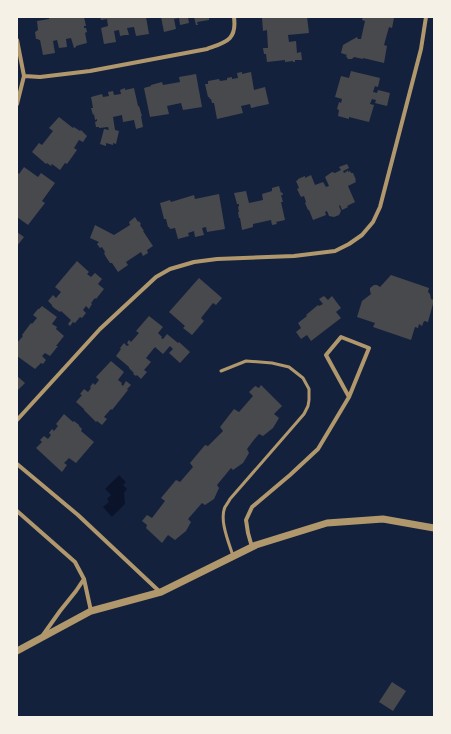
<svg xmlns="http://www.w3.org/2000/svg" width="451" height="734" viewBox="0 0 451 734" font-family="Ubuntu,sans-serif">
	<style>
		.water { fill: #0b132b }
		.building { fill: #48494c }
		.lines { fill: none; stroke-linecap: round; stroke-linejoin: round }
		.service { stroke: #b1986c; stroke-width: 3 }
		.minor { stroke: #b1986c; stroke-width: 4 }
		.tertiary { stroke: #b1986c; stroke-width: 7 }
	</style>
	<rect width="100%" height="100%" fill="#14213d"/>
	<!-- water -->
	<path class="water" d="M 119,475 L 126,482 L 123,485 L 127,489 L 124,493 L 125,504 L 112,517 L 103,507 L 109,502 L 107,499 L 111,495 L 105,489 Z"/>
	<!-- building -->
	<path class="building" d="M 49,17 L 84,17 L 86,26 L 84,26 L 84,28 L 86,28 L 87,32 L 85,33 L 87,43 L 76,46 L 76,47 L 74,48 L 71,38 L 66,39 L 67,47 L 59,48 L 57,40 L 53,41 L 55,53 L 43,55 L 40,40 L 39,40 L 38,39 L 36,39 L 35,32 L 38,30 L 37,21 L 49,19 Z
		M 100,17 L 146,17 L 149,34 L 136,36 L 134,27 L 127,28 L 129,35 L 125,35 L 120,36 L 119,30 L 114,31 L 116,42 L 104,44 L 101,28 L 108,26 L 107,19 L 101,20 Z
		M 161,17 L 188,17 L 189,23 L 180,25 L 179,18 L 174,19 L 176,29 L 164,32 Z
		M 194,17 L 209,17 L 209,20 L 197,22 L 198,25 L 196,25 Z
		M 269,17 L 307,17 L 309,33 L 288,35 L 289,42 L 296,41 L 297,53 L 301,52 L 302,60 L 295,60 L 295,62 L 293,62 L 293,61 L 285,62 L 285,60 L 267,62 L 266,54 L 264,54 L 263,48 L 268,48 L 267,30 L 263,31 L 262,18 Z
		M 363,17 L 391,17 L 390,17 L 394,18 L 392,28 L 389,27 L 384,45 L 387,46 L 384,63 L 363,58 L 363,59 L 354,57 L 352,59 L 348,59 L 346,56 L 347,55 L 341,53 L 343,45 L 357,37 L 358,39 L 361,39 L 365,21 L 362,20 Z
		M 351,71 L 380,78 L 378,87 L 375,86 L 373,92 L 377,93 L 378,90 L 390,93 L 387,106 L 375,103 L 376,100 L 372,99 L 370,104 L 374,105 L 369,122 L 349,117 L 349,119 L 338,116 L 339,110 L 337,109 L 339,102 L 341,103 L 342,99 L 335,97 L 341,76 L 349,78 Z
		M 242,72 L 242,74 L 251,72 L 254,90 L 265,87 L 269,104 L 251,108 L 250,104 L 241,106 L 243,113 L 217,119 L 214,103 L 212,103 L 211,99 L 210,99 L 209,97 L 208,97 L 205,84 L 208,84 L 208,81 L 219,79 L 220,81 L 227,80 L 227,78 L 232,77 L 232,79 L 238,78 L 237,73 Z
		M 196,74 L 202,107 L 183,110 L 181,103 L 167,106 L 169,114 L 150,117 L 144,88 L 151,86 L 151,85 L 162,82 L 163,85 L 180,82 L 179,77 Z
		M 125,88 L 125,90 L 134,88 L 138,106 L 139,106 L 141,113 L 142,116 L 141,116 L 143,127 L 136,129 L 134,120 L 123,122 L 122,115 L 113,117 L 115,130 L 119,131 L 116,144 L 113,143 L 113,145 L 106,143 L 106,146 L 100,144 L 104,129 L 109,130 L 108,127 L 99,128 L 99,127 L 96,127 L 95,122 L 97,121 L 97,119 L 95,120 L 94,114 L 93,115 L 91,108 L 93,108 L 91,97 L 102,94 L 103,97 L 109,96 L 108,92 L 113,91 L 114,95 L 121,94 L 120,90 Z
		M 59,117 L 73,128 L 74,127 L 80,131 L 81,130 L 87,136 L 83,142 L 79,140 L 74,148 L 77,150 L 67,164 L 65,163 L 60,170 L 52,164 L 51,166 L 47,163 L 46,164 L 32,152 L 39,143 L 42,145 L 53,131 L 49,128 Z
		M 347,164 L 349,168 L 343,171 L 344,173 L 346,172 L 348,170 L 348,172 L 350,171 L 351,173 L 353,173 L 356,180 L 355,180 L 356,182 L 348,186 L 355,202 L 347,206 L 348,207 L 342,210 L 340,205 L 339,206 L 341,211 L 339,215 L 334,217 L 329,216 L 327,211 L 325,212 L 326,215 L 313,220 L 309,210 L 308,210 L 305,203 L 306,202 L 304,196 L 301,197 L 297,189 L 299,188 L 296,181 L 298,180 L 298,179 L 305,176 L 305,178 L 311,175 L 315,185 L 323,182 L 326,187 L 329,186 L 325,177 L 332,172 L 335,173 L 341,170 L 339,167 Z
		M 24,167 L 38,177 L 41,173 L 55,183 L 42,201 L 45,203 L 28,225 L 17,217 L 17,172 L 19,174 Z
		M 279,186 L 281,193 L 282,192 L 283,195 L 281,195 L 283,202 L 281,202 L 285,220 L 276,222 L 277,224 L 272,225 L 271,220 L 253,224 L 253,227 L 242,230 L 240,218 L 239,218 L 238,212 L 239,212 L 238,207 L 239,206 L 239,204 L 237,204 L 234,193 L 246,191 L 249,203 L 263,200 L 262,194 L 272,191 L 272,188 Z
		M 219,194 L 225,229 L 207,232 L 206,227 L 202,228 L 204,235 L 195,237 L 194,231 L 188,233 L 189,236 L 178,239 L 175,228 L 170,229 L 169,227 L 168,227 L 166,219 L 164,219 L 160,203 L 170,200 L 171,202 L 194,195 L 195,199 Z
		M 135,217 L 138,222 L 139,221 L 141,224 L 140,225 L 144,231 L 143,231 L 153,246 L 147,250 L 148,253 L 143,256 L 141,252 L 126,262 L 128,265 L 118,272 L 112,263 L 110,263 L 106,257 L 104,253 L 105,252 L 102,247 L 100,248 L 97,244 L 99,242 L 90,238 L 95,225 L 114,235 L 130,225 L 129,222 Z
		M 17,232 L 24,237 L 17,246 Z
		M 77,261 L 89,272 L 87,274 L 91,277 L 95,273 L 102,279 L 98,284 L 104,289 L 96,299 L 95,298 L 91,303 L 92,304 L 89,309 L 86,306 L 83,310 L 86,313 L 82,318 L 80,317 L 75,323 L 73,322 L 70,326 L 68,324 L 71,320 L 61,311 L 60,312 L 54,308 L 52,306 L 52,305 L 48,301 L 53,295 L 56,298 L 61,292 L 55,287 Z
		M 391,275 L 429,288 L 428,292 L 430,294 L 431,299 L 434,300 L 428,322 L 424,321 L 422,326 L 419,324 L 418,328 L 415,327 L 411,340 L 373,327 L 375,323 L 357,317 L 362,301 L 371,294 L 370,291 L 370,288 L 374,285 L 377,285 L 380,287 Z
		M 199,278 L 222,298 L 216,305 L 213,303 L 201,318 L 204,321 L 192,335 L 183,328 L 185,326 L 169,312 Z
		M 324,296 L 328,300 L 332,296 L 341,308 L 336,312 L 341,318 L 311,341 L 307,335 L 301,339 L 296,332 L 301,328 L 298,323 L 307,316 L 306,315 L 318,305 L 319,306 L 323,304 L 319,299 Z
		M 42,306 L 57,317 L 52,324 L 57,327 L 56,329 L 64,336 L 56,346 L 58,346 L 50,356 L 45,353 L 42,356 L 46,360 L 43,364 L 41,363 L 35,369 L 17,356 L 17,343 L 23,336 L 22,335 L 31,323 L 32,324 L 37,318 L 33,315 L 38,309 L 39,309 Z
		M 149,316 L 163,327 L 158,333 L 162,337 L 161,338 L 163,339 L 167,334 L 178,343 L 179,342 L 190,352 L 180,363 L 169,353 L 173,349 L 170,346 L 163,354 L 155,347 L 146,358 L 151,362 L 144,370 L 147,372 L 141,379 L 137,375 L 136,376 L 133,374 L 134,373 L 129,368 L 129,367 L 116,356 L 121,349 L 120,348 L 124,343 L 127,346 L 129,345 L 127,343 L 129,340 L 131,342 L 139,333 L 136,331 Z
		M 111,361 L 124,372 L 118,380 L 122,383 L 121,384 L 123,386 L 126,381 L 131,385 L 127,389 L 128,390 L 112,410 L 111,409 L 104,417 L 107,419 L 102,425 L 97,421 L 96,422 L 84,410 L 84,409 L 76,402 L 82,395 L 80,394 L 84,389 L 88,392 L 91,388 L 90,387 L 93,383 L 95,385 L 99,380 L 96,377 Z
		M 17,376 L 25,383 L 17,391 Z
		M 261,385 L 282,406 L 274,414 L 279,418 L 273,428 L 263,436 L 259,434 L 253,441 L 247,449 L 249,453 L 243,463 L 233,470 L 231,468 L 217,485 L 219,488 L 214,499 L 205,505 L 202,503 L 188,519 L 191,522 L 186,531 L 175,540 L 168,535 L 162,543 L 146,528 L 147,525 L 142,521 L 147,515 L 152,518 L 165,501 L 161,498 L 176,480 L 180,482 L 193,467 L 190,463 L 205,445 L 208,446 L 223,431 L 220,427 L 234,409 L 239,412 L 253,396 L 249,392 L 255,386 L 259,388 Z
		M 64,414 L 73,422 L 74,421 L 79,425 L 79,426 L 82,429 L 81,431 L 94,442 L 76,463 L 69,458 L 64,463 L 67,465 L 62,472 L 36,448 L 42,442 L 40,440 L 44,436 L 48,439 L 51,435 L 49,433 L 52,429 L 54,431 L 58,426 L 56,424 Z
		M 392,682 L 406,691 L 393,711 L 379,702 Z"/>
	<g class="lines">
		<!-- service -->
		<path class="service" d="M 221,371 L 246,361 L 272,363 L 289,367 L 303,378 L 309,389 L 309,400 L 308,406 L 304,414 L 230,499 C 229,501 227,504 225,507 C 219,520 229,543 233,556"/>
		<!-- minor -->
		<path class="minor" d="M 17,40 L 24,76 L 17,104
			M 24,76 L 40,77 L 90,71 L 207,49 C 226,42 237,40 234,17
			M 17,420 L 100,329 L 156,277 L 170,269 L 194,262 L 217,259 L 294,256 L 335,251 L 349,244 L 362,235 L 373,222 L 380,207 L 421,49 L 426,17
			M 17,464 L 78,515 L 160,592
			M 17,511 L 75,562 L 84,579 L 91,611
			M 252,547 L 248,533 L 246,520 L 252,507 L 290,475 L 318,449 L 349,397 L 369,348 L 341,337 L 326,355 L 349,397
			M 43,635 L 60,611 L 76,591 L 84,579"/>
		<!-- tertiary -->
		<path class="tertiary" d="M 17,651 L 91,611 L 161,592 L 256,545 L 327,523 L 383,519 L 434,528"/>
	</g>
	<!-- border -->
	<rect width="451" height="734" fill="none" stroke="#f6f1e7" stroke-width="36"/>
</svg>
